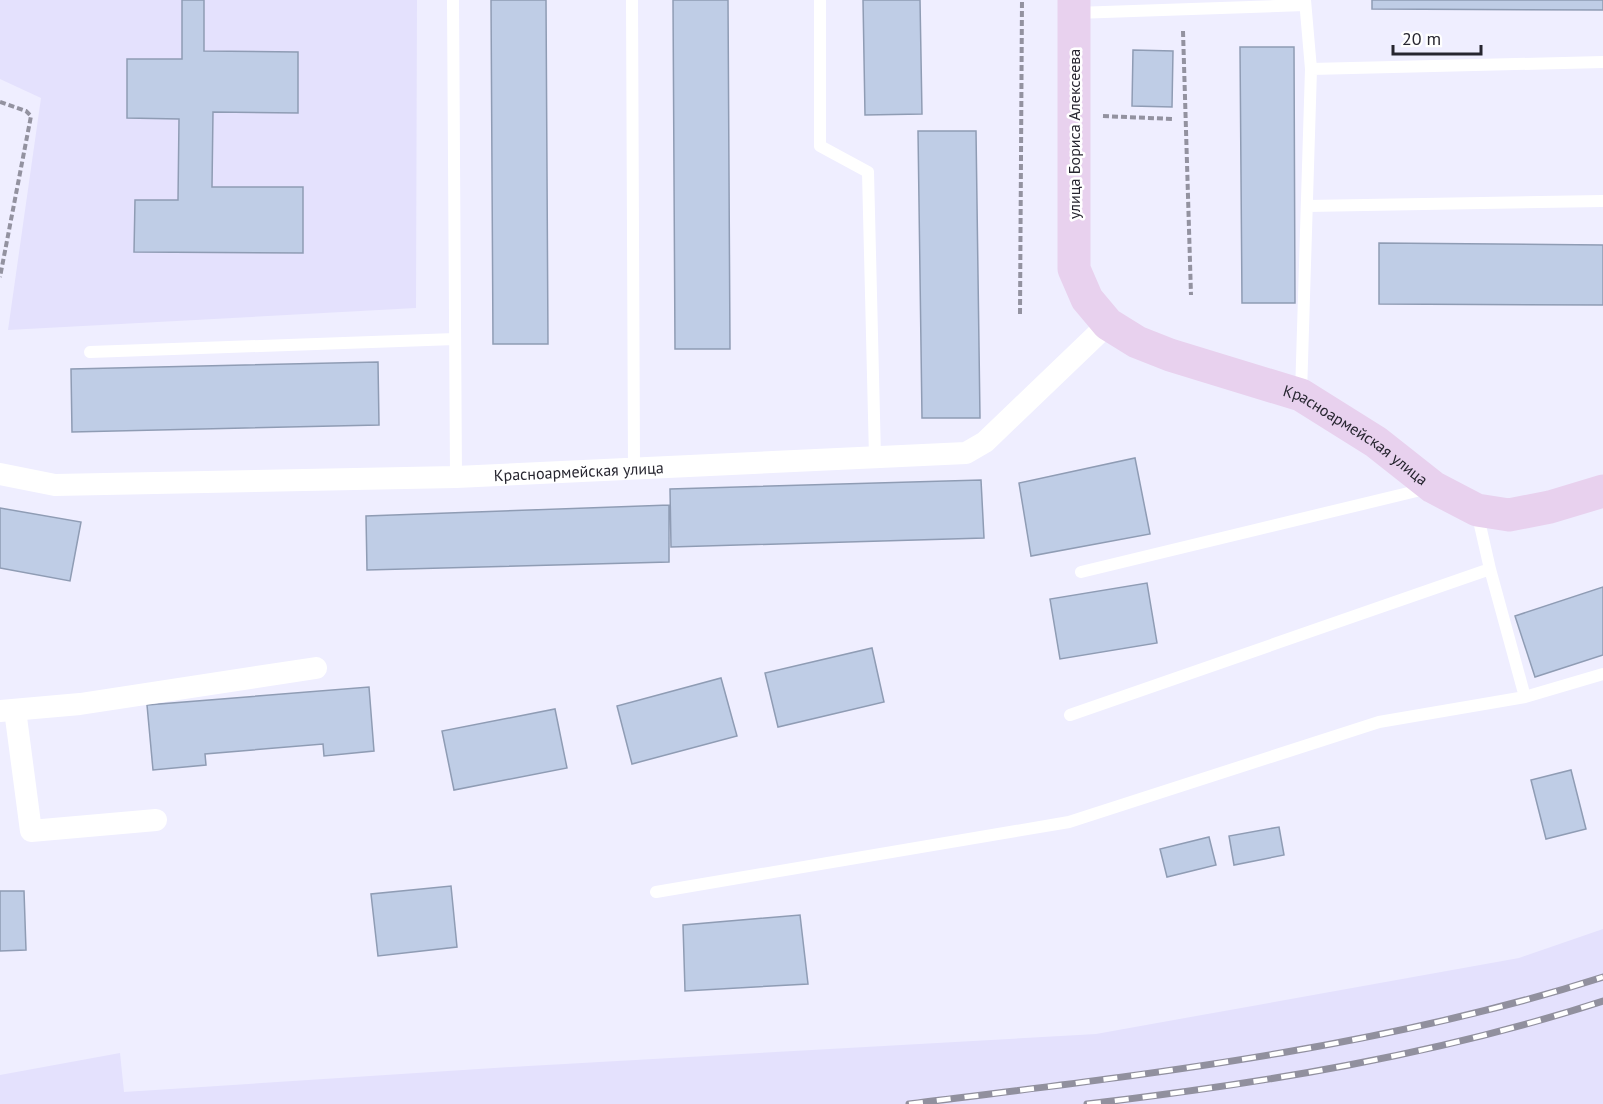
<svg xmlns="http://www.w3.org/2000/svg" width="1603" height="1104" viewBox="0 0 1603 1104" font-family="'PT Sans',sans-serif">
	<style>
		.built { fill: #e4e1fd }
		.building { fill: #bfcde6; stroke: #8f9cb4; stroke-width: 1.5 }
		.lines { fill: none; stroke-linecap: round; stroke-linejoin: round }
		.path { stroke: #9392a0; stroke-width: 4; stroke-dasharray: 6 3; stroke-linecap: butt }
		.lane { stroke: #fff; stroke-width: 12 }
		.street { stroke: #fff; stroke-width: 22 }
		.secondary { stroke: #e8d1ee; stroke-width: 33 }
		.rail-casing { stroke: #91909e; stroke-width: 7 }
		.rail { stroke: #fff; stroke-width: 4.5; stroke-dasharray: 14; stroke-linecap: butt }
		.labels { text-anchor: middle; stroke-width: 5; stroke-linejoin: round; paint-order: stroke }
		.street-label { font-size: 16px; fill: #272630; stroke: #fff }
	</style>
	<rect width="100%" height="100%" fill="#efeeff"/>
	<!-- built -->
	<path class="built" d="M 0,0 L 417,0 L 416,308 L 8,330 L 41,98 L 0,79 Z
		M 1603,929 L 1603,1104 L 0,1104 L 0,1075 L 120,1053 L 124,1092 L 511,1067 L 1096,1034 L 1519,958 Z"/>
	<!-- building -->
	<path class="building" d="M 182,0 L 204,0 L 204,51 L 298,52 L 298,113 L 213,112 L 212,187 L 303,187 L 303,253 L 134,252 L 135,200 L 178,200 L 179,119 L 127,118 L 127,59 L 182,59 Z
		M 491,0 L 546,0 L 548,344 L 493,344 Z
		M 673,0 L 728,0 L 730,349 L 675,349 Z
		M 863,0 L 920,0 L 922,114 L 865,115 Z
		M 1372,0 L 1603,0 L 1603,10 L 1372,9 Z
		M 1240,47 L 1294,47 L 1295,303 L 1242,303 Z
		M 1133,50 L 1173,51 L 1172,107 L 1132,106 Z
		M 918,131 L 976,131 L 980,418 L 922,418 Z
		M 1379,243 L 1603,245 L 1603,305 L 1379,304 Z
		M 378,362 L 379,425 L 72,432 L 71,369 Z
		M 1135,458 L 1150,534 L 1031,556 L 1019,483 Z
		M 981,480 L 984,538 L 671,547 L 670,489 Z
		M 669,505 L 669,562 L 367,570 L 366,516 Z
		M 0,508 L 81,522 L 70,581 L 0,568 Z
		M 1147,583 L 1157,643 L 1060,659 L 1050,599 Z
		M 1603,587 L 1603,655 L 1535,677 L 1515,616 Z
		M 872,648 L 884,702 L 778,727 L 765,673 Z
		M 721,678 L 737,736 L 632,764 L 617,706 Z
		M 369,687 L 374,751 L 324,756 L 323,744 L 205,754 L 206,765 L 153,770 L 147,705 Z
		M 555,709 L 567,768 L 454,790 L 442,731 Z
		M 1571,770 L 1586,829 L 1546,839 L 1531,780 Z
		M 1279,827 L 1284,855 L 1234,865 L 1229,836 Z
		M 1209,837 L 1216,865 L 1167,877 L 1160,849 Z
		M 451,886 L 457,947 L 378,956 L 371,894 Z
		M 0,891 L 24,891 L 26,950 L 0,951 Z
		M 800,915 L 808,984 L 685,991 L 683,925 Z"/>
	<g class="lines">
		<!-- path -->
		<path class="path" d="M 1183,31 L 1191,295
			M 0,102 L 26,111 L 31,116 L 0,277
			M 1103,116 L 1172,119
			M 1020,314 L 1022,0"/>
		<!-- lane -->
		<path class="lane" d="M 453,0 L 456,477
			M 632,0 L 634,468
			M 820,0 L 820,146 L 868,172 L 875,457
			M 1075,13 L 1305,5
			M 1311,69 L 1603,62
			M 1307,206 L 1603,201
			M 90,352 L 455,339
			M 1301,394 L 1311,69 L 1305,0
			M 1477,512 L 1490,569 L 1525,697
			M 1081,572 L 1429,488
			M 1070,715 L 1490,569
			M 656,892 L 1069,822 L 1379,722 L 1525,697 L 1603,674"/>
		<!-- street -->
		<g class="street">
			<path id="s1" d="M 0,474 L 55,485 L 456,477 L 966,453 L 985,442 L 1108,324"/>
			<path d="M 15,710 L 31,831 L 156,820"/>
			<path d="M 0,711 L 80,704 L 316,668"/>
		</g>
		<!-- secondary -->
		<path class="secondary" id="s2" d="M 1074,0 L 1074,269 L 1087,299 L 1108,324 L 1137,342 L 1170,355 L 1301,395 L 1376,442 L 1433,487 L 1477,510 L 1509,515 L 1550,507 L 1603,491"/>
		<!-- rail casing -->
		<g class="rail-casing">
			<path id="rail" d="M 909,1104 C 1142,1075 1378,1049 1603,977
				M 1087,1104 C 1260,1084 1437,1055 1603,1001"/>
		</g>
		<!-- rail -->
		<use href="#rail" class="rail"/>
	</g>
	<g class="labels">
		<!-- street labels -->
		<g class="street-label">
			<text transform="translate(1074 134) rotate(-90)" y="6">улица Бориса Алексеева</text>
			<text dy="6" stroke="none"><textPath href="#s2" startOffset="608">Красноармейская улица</textPath></text>
			<text dy="6" stroke="none"><textPath href="#s1" startOffset="580">Красноармейская улица</textPath></text>
		</g>
	</g>
	<!-- scale -->
	<path d="M1393 45v9h88v-9" fill="none" stroke="#272630" stroke-width="3"/>
	<text x="1402" y="45" font-size="18" fill="#272630" stroke="#ffffff" stroke-width="4.5" paint-order="stroke">20 m</text>
</svg>
